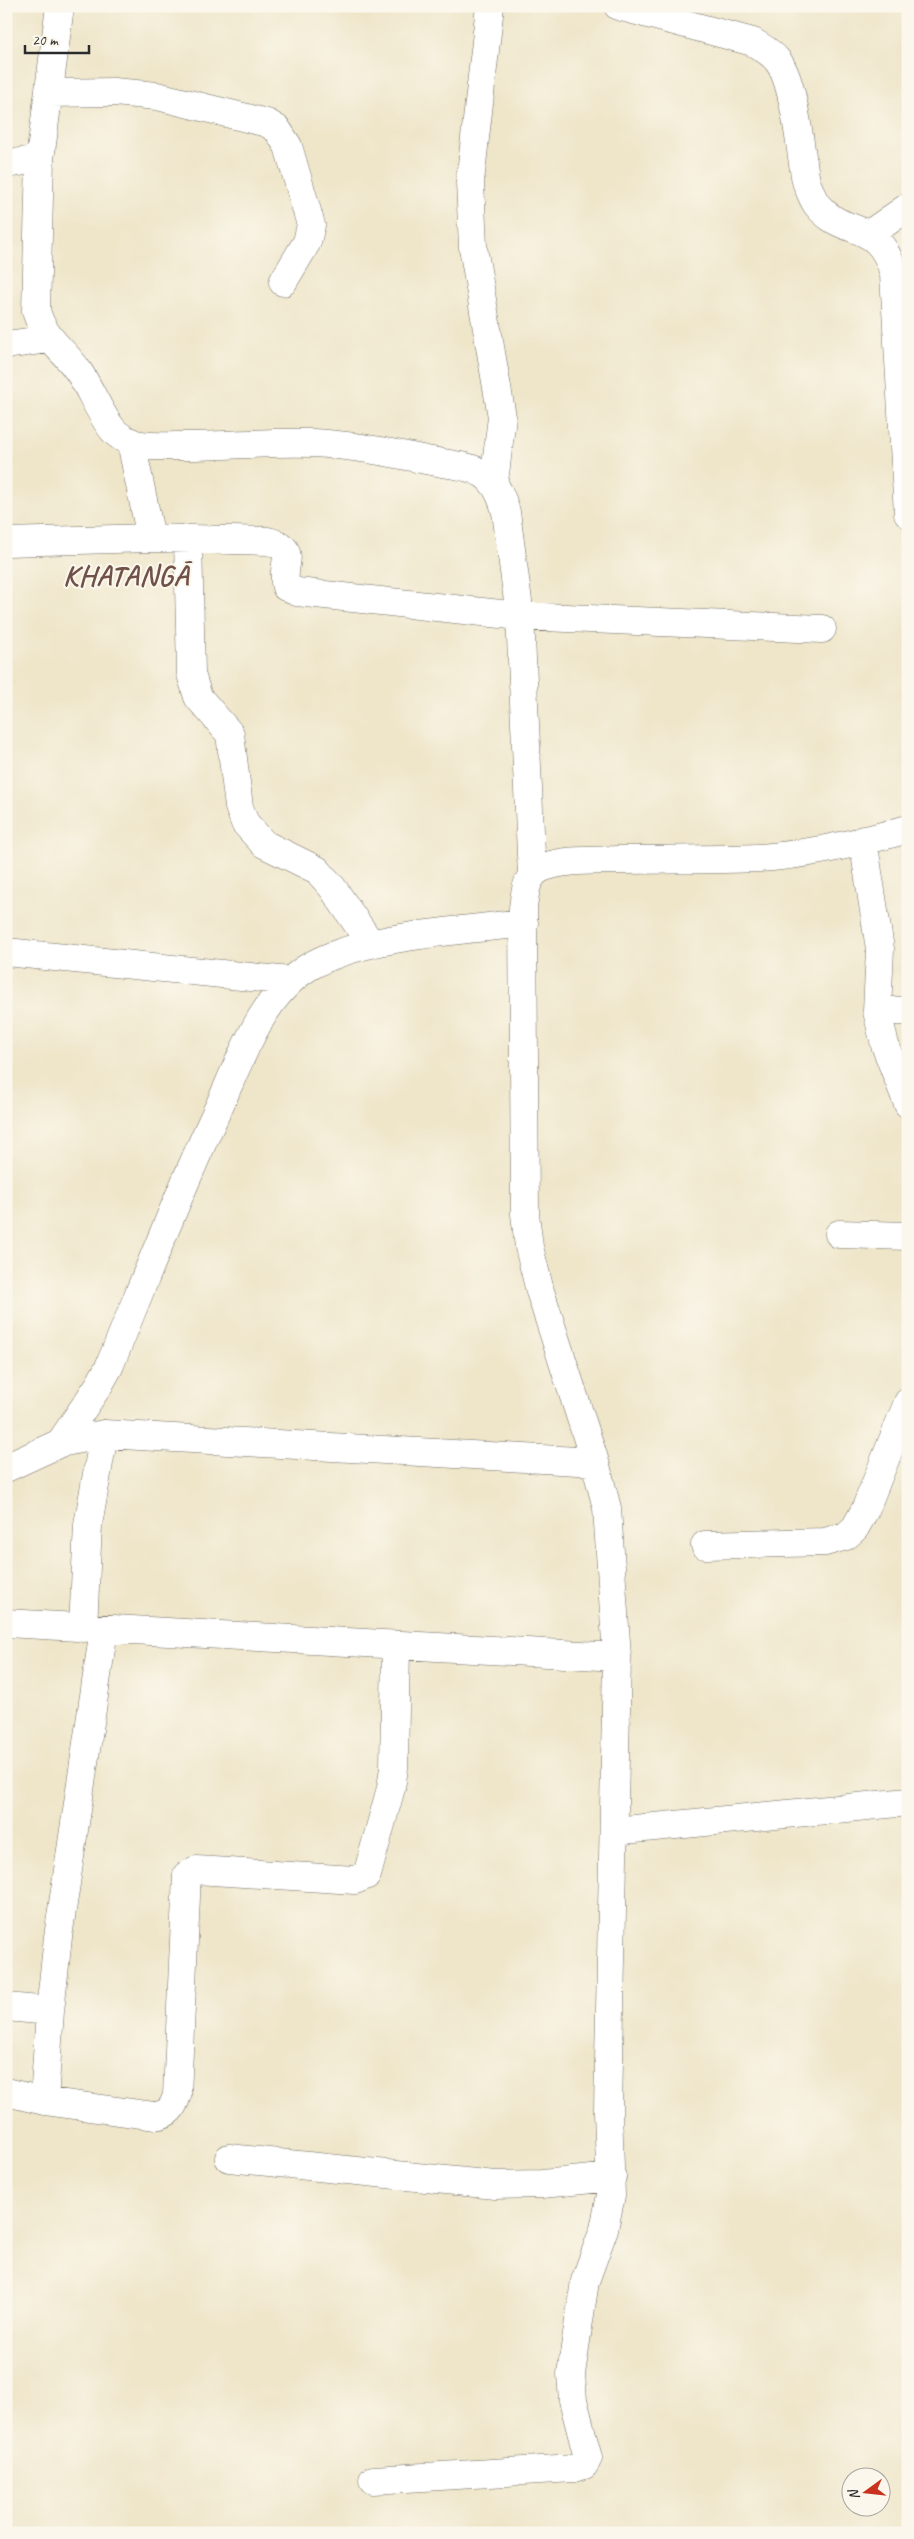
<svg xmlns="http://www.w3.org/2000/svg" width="914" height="2539" viewBox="0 0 914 2539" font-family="Caveat,sans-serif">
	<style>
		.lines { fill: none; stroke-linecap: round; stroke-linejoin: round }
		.minor-casing { stroke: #706c63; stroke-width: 29 }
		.minor { stroke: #fff; stroke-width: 28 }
		.labels { text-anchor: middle; stroke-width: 4; stroke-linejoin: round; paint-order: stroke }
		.district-label { font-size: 29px; font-weight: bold; letter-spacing: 1px; fill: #6f5148; stroke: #fbf7ec }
	</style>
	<rect width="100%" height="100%" fill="#fbf7ec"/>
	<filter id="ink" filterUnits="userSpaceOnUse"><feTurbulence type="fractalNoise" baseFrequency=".02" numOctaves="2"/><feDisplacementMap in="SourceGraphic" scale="10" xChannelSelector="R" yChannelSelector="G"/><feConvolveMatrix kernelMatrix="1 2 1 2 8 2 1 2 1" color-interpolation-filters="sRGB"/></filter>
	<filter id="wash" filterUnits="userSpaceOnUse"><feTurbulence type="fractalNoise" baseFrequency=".0096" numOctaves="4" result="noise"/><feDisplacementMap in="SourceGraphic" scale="20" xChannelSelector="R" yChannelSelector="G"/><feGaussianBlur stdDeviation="1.12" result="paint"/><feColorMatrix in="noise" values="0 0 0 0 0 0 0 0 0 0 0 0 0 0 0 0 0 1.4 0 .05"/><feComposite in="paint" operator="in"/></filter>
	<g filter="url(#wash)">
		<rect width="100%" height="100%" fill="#efe6ca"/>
	</g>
	<g filter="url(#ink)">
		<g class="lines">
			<!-- minor casing -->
			<g class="minor-casing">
				<path id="minor" d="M 60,6 L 40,159 L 36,311 C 45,341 62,347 79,372 C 91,390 99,413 113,430 C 117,435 126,440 132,443 C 146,448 162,446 177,446 C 222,447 268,441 313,443 C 351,445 389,452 426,460 C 470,469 493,463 506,512 L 520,616 L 532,875
					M 490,6 L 470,182 L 473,247 L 502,417 L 494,482
					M 618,6 L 753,42 C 762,48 771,52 777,60 C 795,81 800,152 806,181 C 809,189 812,198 817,205 C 844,239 880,217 894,275 L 908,514
					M 49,93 L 114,92 L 157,96 L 267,123 L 277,129 L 288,146 L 311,225 L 307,242 L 283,282
					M 6,164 L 40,159
					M 868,235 L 908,207
					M 6,345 L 49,339
					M 151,538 L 268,541 C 301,549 279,565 286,587 L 297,592 L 520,616 L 822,629
					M 188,539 L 191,674 L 198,697 L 230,734 L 239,807 L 245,823 L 264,844 L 317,870 L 332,887 L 371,944
					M 6,542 L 151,538 L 131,442
					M 863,840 L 880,949 L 877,1011 L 885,1045 L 908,1104
					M 6,952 L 290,981
					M 877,1011 L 908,1011
					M 839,1234 L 908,1236
					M 60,1443 L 99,1385 L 109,1367 C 144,1282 177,1196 216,1113 C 239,1064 259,999 307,968 C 360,935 461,931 524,923
					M 6,1468 L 60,1443 L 104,1434 L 595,1462
					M 705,1545 L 825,1542 L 846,1536 L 855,1528 L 865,1510 L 908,1402
					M 6,1623 L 617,1657
					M 83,1628 L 88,1525 L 104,1434
					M 614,1831 L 908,1802
					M 6,2007 L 50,2011
					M 6,2092 L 44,2101 L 155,2116 C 169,2114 173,2108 177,2095 L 187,1875 L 196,1870 L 355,1880 L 367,1875 L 391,1788 L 394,1768 L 396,1645
					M 44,2101 L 50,2011 L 58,1937 L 104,1629
					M 229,2158 L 495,2185 L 542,2184 L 612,2177
					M 373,2480 L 574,2468 L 584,2465 L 588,2458 L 573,2400 L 571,2374 L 585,2281 L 604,2229 L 611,2195 L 608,2111 L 617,1657 L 607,1508 L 595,1462 L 540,1291 L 529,1247 L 525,1214 L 523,908 C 525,892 526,874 544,867 C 566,859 595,861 619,860 C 665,859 712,860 759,858 C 809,855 859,843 908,829"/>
			</g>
			<!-- minor -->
			<use href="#minor" class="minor"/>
		</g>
	</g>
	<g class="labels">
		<!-- district labels -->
		<g class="district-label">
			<text x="126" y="585">KHATANGĀ</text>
		</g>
	</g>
	<!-- margin -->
	<rect width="914" height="2539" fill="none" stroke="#fbf7ec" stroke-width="25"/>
	<!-- north arrow -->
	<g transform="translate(866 2492) rotate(255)"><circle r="24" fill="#fbf7ec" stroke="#a8a59f"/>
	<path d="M0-4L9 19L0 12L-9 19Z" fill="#c8321e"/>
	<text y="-8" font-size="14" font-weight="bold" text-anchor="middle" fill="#2b2b2b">N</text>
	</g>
	<!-- scale -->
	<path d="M25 45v8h64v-8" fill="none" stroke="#2b2b2b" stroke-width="2.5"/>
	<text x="32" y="45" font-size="15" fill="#2b2b2b" stroke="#fbf7ec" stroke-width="4" paint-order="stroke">20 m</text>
</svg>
